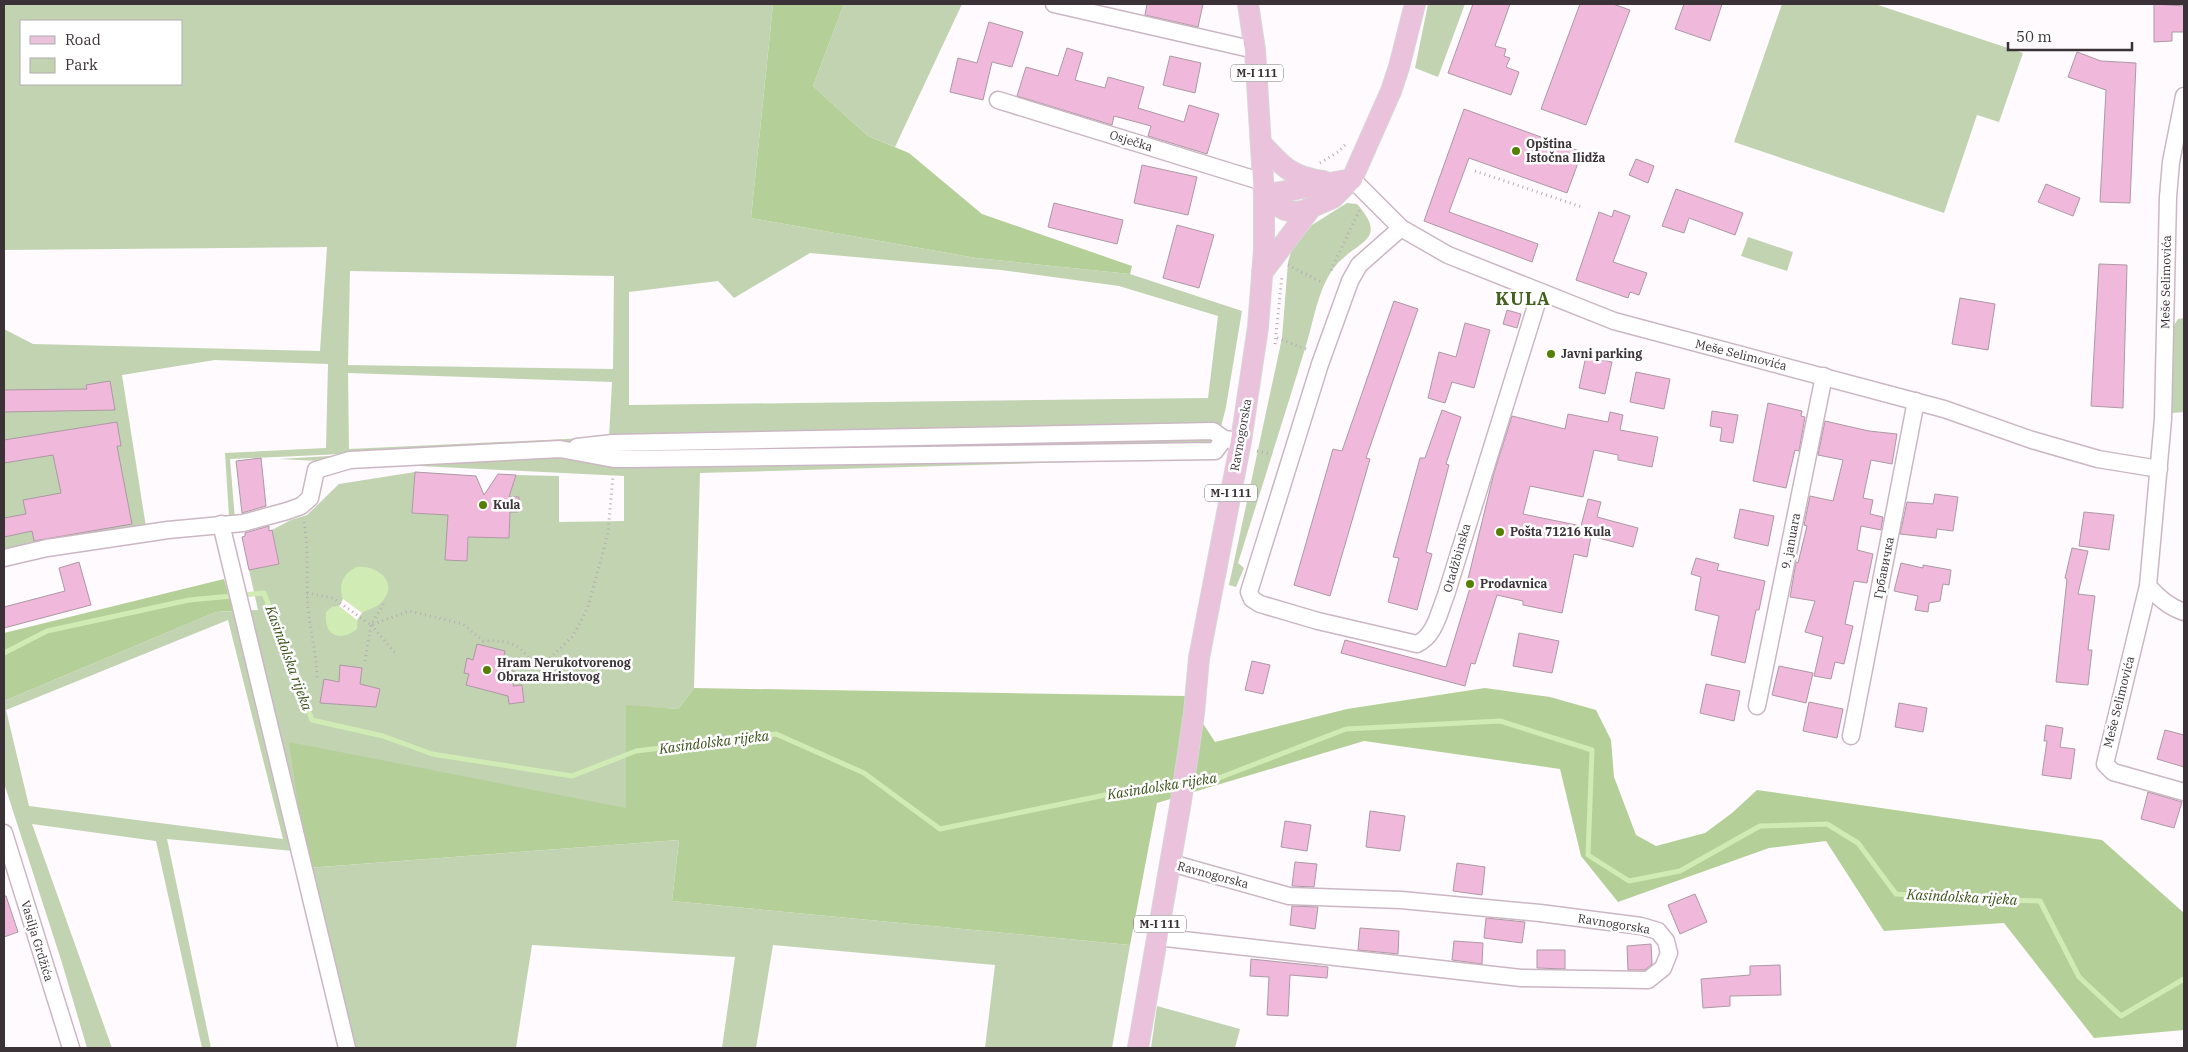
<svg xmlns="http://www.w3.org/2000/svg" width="2188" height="1052" font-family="'IBM Plex Serif',serif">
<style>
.green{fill:#c2d3b2;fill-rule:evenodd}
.forest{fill:#b5cf99}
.water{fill:#d0ebb3}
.pier{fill:#fefafd}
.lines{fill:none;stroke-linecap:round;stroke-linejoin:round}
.stream{stroke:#d0ebb3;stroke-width:5}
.building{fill:#f0b8db;stroke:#ac99a4}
.minor-casing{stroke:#cbb7c3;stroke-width:19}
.major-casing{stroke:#d8d6d7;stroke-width:22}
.path{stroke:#b4aeb2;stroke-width:3;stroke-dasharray:1 4;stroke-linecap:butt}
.minor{stroke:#fff;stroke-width:16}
.major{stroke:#eac2dc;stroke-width:20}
.poi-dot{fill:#557f02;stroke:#fff;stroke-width:2}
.labels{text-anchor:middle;stroke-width:5;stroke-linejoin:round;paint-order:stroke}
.shield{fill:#fff;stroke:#757073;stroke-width:1}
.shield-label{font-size:11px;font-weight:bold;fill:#3a3237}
.street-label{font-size:12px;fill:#3a3237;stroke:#fff}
.poi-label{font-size:12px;font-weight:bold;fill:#3a3237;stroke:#fff;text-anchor:start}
.water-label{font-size:14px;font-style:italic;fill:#374e15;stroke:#fff}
.district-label{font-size:18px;font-weight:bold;letter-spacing:1px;fill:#44601d;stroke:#fff}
</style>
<rect width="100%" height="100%" fill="#fefafd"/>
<g class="green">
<path d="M4,4H773L751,218L976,258L1130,274L1242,311L1226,407L1213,458L700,473L694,688L678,709L626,706V808L307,868L679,840L672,901L1130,945L1112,1048H985L995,965L773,945L756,1048H722L735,957L532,945L516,1048H338L293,851L167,839L211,1048H202L156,841L32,824L112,1048H87L62,963L4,783V701L216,612L258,610L249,570L279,564L272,530L291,520L307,515L339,484L415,472L412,513L448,515L446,559L467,561L469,524L486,537L509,538L510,512H518V497H509L516,475L559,476V522L624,521V476L279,459L429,450L230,459L235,520L4,556V329L33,344L320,351L327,247L4,250ZM21,21H181V84H21ZM810,253L1001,270L1119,286L1218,316L1208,398L629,405V292L718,281L734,298ZM350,271L614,276L613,369L348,365ZM215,360L328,364L326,448L225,453L229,517L146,527L122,375ZM348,373L612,382L609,437L349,449ZM228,620L283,839L29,806L6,710Z"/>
<path d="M844,4H962L895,147L868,136L813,86Z"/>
<path d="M1428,4H1465L1438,77L1415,68Z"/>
<path d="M1782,4H1875L2023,53L1999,122L1977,115L1944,213L1734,142Z"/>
<path d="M1347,203L1357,204C1389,240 1358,241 1337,264C1317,287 1314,323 1304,352C1282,423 1260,493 1238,563L1244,568L1236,587L1229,585L1282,338L1288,262L1292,249L1312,225Z"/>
<path d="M1748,237L1793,252L1787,271L1741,256Z"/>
<path d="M2184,318V412L2172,413L2174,325L2178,319Z"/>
<path d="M1157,1006L1240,1029L1235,1048H1151Z"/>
</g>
<g class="forest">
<path d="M773,4H844L813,86L868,136L909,153L982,214L1132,266L1130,274L976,258L751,218Z"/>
<path d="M224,579L233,611L216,612L4,701V633Z"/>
<path d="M694,688L1185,696L1215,742L1347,709L1485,688L1550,697L1596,710L1611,740L1614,777L1636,835L1656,846L1705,833L1732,813L1757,790L2102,840L2184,913V1030L2094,1038L2004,923L1884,931L1826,841L1769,848L1618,902L1581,856L1560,769L1364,741L1157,803L1130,945L672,901L679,840L307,868L289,742L626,808V705L678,709Z"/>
</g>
<path class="water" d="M357,567C379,565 400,584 381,603C375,609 366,609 361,614C356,619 358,623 357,629C340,643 323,635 326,612L332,607L339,606L343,599C338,585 343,573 357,567Z"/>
<path class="pier" d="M343,599L362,613L357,620L339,606Z"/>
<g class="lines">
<g class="stream">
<path d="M4,653L47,631L189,600L264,593L312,720L383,736L432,754L572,776L636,751L776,734L864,773L940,829L1144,787L1179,784"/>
<path d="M1187,783L1211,781L1346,729L1500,721L1592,750L1588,855L1629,881L1680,871L1760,826L1827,824L1858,843L1896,894L1994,900L2040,901L2079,977L2121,1016L2184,979"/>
</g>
</g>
<g class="building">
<path d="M1147,4H1203L1198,27L1145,15Z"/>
<path d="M1473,4H1510L1495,46L1506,49L1504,56L1510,58L1506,67L1519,72L1511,95L1448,73Z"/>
<path d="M1580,4H1613L1630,10L1586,125L1541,109Z"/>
<path d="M1684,4H1722L1710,41L1675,29Z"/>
<path d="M2154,4L2184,6V32H2172V41L2154,42Z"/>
<path d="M989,22L1023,32L1012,67L992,62L983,100L950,92L958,58L977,63Z"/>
<path d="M1067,48L1083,53L1075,80L1105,88L1108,77L1144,87L1138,108L1184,122L1189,105L1219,114L1207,154L1148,136L1151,126L1114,116L1112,125L1017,96L1026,67L1058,76Z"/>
<path d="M2077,52L2101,61L2136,63L2130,203L2100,202L2106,90L2068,77Z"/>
<path d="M1170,56L1201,63L1195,93L1163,85Z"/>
<path d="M1464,109L1582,152L1567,193L1469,158L1449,212L1538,244L1532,262L1424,221Z"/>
<path d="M1636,159L1654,166L1648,183L1629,175Z"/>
<path d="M1142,165L1197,177L1188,215L1134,203Z"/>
<path d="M2046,184L2080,198L2073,216L2038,202Z"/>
<path d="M1676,189L1743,213L1735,235L1689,218L1684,233L1662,226Z"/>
<path d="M1054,203L1123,220L1117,244L1048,227Z"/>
<path d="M1614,210L1630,216L1613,262L1647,273L1639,295L1630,292L1628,298L1576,280L1599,212L1612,217Z"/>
<path d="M1177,225L1214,235L1199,288L1163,278Z"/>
<path d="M2099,264L2127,265L2123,408L2091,406Z"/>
<path d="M1960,298L1995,304L1988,350L1952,344Z"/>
<path d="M1394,301L1418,309L1366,458L1370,459L1330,596L1294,585L1333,449L1342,451Z"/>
<path d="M1507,310L1521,314L1517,328L1503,324Z"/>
<path d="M1465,323L1490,330L1474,388L1452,382L1445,403L1428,398L1439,352L1456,357Z"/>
<path d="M1586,356L1612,362L1605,394L1579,388Z"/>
<path d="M1636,372L1670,379L1664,409L1630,402Z"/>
<path d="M110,381L115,410L4,412V390L87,389L86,385Z"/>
<path d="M1768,403L1802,411L1801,416L1805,417L1799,451L1795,450L1786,488L1753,481Z"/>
<path d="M1442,410L1461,417L1446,464L1449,465L1426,552L1432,554L1417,610L1388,602L1399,558L1393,557L1420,458H1425Z"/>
<path d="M1712,411L1738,415L1733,443L1720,441L1722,428L1710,426Z"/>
<path d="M1610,412L1623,415L1620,430L1658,437L1652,467L1618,460V455L1594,450L1583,497L1530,486L1523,514L1581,526L1588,499L1601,502L1597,517L1638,528L1633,547L1591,536L1587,557L1574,554L1562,613L1523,605V601L1497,595L1475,664L1471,663L1465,686L1341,653L1345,640L1446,667L1470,588L1466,587L1494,473L1512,416L1565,429L1568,414L1608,422Z"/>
<path d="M1825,421L1869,431L1897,434L1892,464L1871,460L1863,498L1873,500L1870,514L1883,517L1881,530L1861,526L1857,550L1873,554L1867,583L1854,581L1845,624L1853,626L1844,664L1835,662L1831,679L1814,676L1823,637L1805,632L1815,601L1790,597L1796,562L1798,563L1807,526L1804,525L1810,496L1833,501L1843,460L1818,455Z"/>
<path d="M117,422L121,446H117L132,524L34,541L32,531L4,537V518L26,514L23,500L61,493L53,455L4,463V440Z"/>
<path d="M261,458L266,506L242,513L236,461Z"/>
<path d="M415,472L476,476L484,495L498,474L516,475L509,497H519L518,512H510L509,538L468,537L467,561L445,560L448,515L412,513Z"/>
<path d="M1935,494L1958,497L1953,531L1937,529L1936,538L1900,534L1907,502L1933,504Z"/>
<path d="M1740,509L1774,516L1768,546L1734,538Z"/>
<path d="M2084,512L2114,515L2109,550L2079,546Z"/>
<path d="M269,526V531L272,530L279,564L249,570L242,537L245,536V533Z"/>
<path d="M2072,548L2088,551L2078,594L2095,596L2088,650H2092L2088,685L2056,682L2067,579L2065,578Z"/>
<path d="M1696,558L1719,564L1717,570L1765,581L1759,610H1756L1745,663L1711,655L1719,616L1695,610L1701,577L1691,574Z"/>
<path d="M79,562L91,605L4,628V607L65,591L59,568Z"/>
<path d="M1901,563L1923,568V565L1951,570L1949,585L1943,584L1940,601L1929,603L1928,612L1915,610L1918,596L1894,591Z"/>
<path d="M1519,633L1559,641L1552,673L1513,666Z"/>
<path d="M477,644L505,651L501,668L516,672L513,686L522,685L524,702L509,704L508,696L466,685L469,674L464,673L467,658L473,660Z"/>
<path d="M1252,661L1270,665L1263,694L1245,690Z"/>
<path d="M340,665L362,668L360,684L380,689L376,707L320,703L324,679L339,682Z"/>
<path d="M1779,666L1813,673L1806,703L1772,695Z"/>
<path d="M1706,684L1740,691L1734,721L1700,713Z"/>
<path d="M1809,702L1843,709L1837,738L1803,731Z"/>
<path d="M1899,703L1927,708L1923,732L1895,727Z"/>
<path d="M2046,725L2063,728L2060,747L2075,749L2071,779L2042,775L2047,741H2044Z"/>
<path d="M2165,730L2184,735V767L2157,759Z"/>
<path d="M2148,792L2182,802L2174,828L2141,819Z"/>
<path d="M1370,811L1405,816L1400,851L1366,847Z"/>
<path d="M1285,821L1311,825L1307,851L1281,847Z"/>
<path d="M1295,862L1317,864L1314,887L1292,886Z"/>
<path d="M1457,863L1485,867L1482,895L1453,891Z"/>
<path d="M1695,894L1707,922L1680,934L1668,905Z"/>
<path d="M4,896H6L18,932L4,937Z"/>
<path d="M1292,906L1318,907L1315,929L1290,925Z"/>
<path d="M1486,918L1525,922L1522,943L1484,938Z"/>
<path d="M1360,928L1399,931L1398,954L1358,950Z"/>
<path d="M1454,941L1483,943L1482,964L1452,960Z"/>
<path d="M1651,944L1652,964L1645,970H1628L1627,946Z"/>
<path d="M1537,950H1565V969L1537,968Z"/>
<path d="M1251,959L1328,967L1327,978L1290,975L1288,1016L1267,1015L1269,977L1250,976Z"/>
<path d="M1780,965L1781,995L1730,996V1006L1703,1008L1701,979L1750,975V966Z"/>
</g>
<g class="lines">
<defs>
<g id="minor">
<path d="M1054,4L1255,50"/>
<path d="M2184,96L2171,162L2168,197L2163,419L2148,586C2159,598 2169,607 2184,612"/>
<path d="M998,100L1263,182"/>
<path d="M1352,179L1401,228L1448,255L1614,321L1944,409L2032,440L2098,459L2159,469"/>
<path d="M1401,228L1359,265L1350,281L1320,364L1249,592L1252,599L1260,604L1318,621L1417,644C1435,636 1439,612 1446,595L1540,293"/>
<path d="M577,447L613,443L1213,431L1224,439"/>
<path d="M221,524L347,1048"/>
<path d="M4,558L47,548L168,530L243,523L287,511L301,506L310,498L316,470L350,460L560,449L614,459H629L1215,451L1224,439L1241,441"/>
<path d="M2148,586L2105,764L2113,772L2184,792"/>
<path d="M1757,706L1824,376"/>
<path d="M1851,736L1916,401"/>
<path d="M4,833L71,1048"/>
<path d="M1157,937L1521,978L1648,980L1663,968L1669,953L1666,941L1658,931L1641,926L1540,913L1401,900L1289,896L1171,863"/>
</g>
<g id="major">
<path d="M1261,143C1282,166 1291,177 1323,181"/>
<path d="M1264,195L1276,205L1285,210L1294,212L1303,211L1333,198L1352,179L1391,91L1399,67L1415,4"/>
<path d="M1264,195L1352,179"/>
<path d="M1262,273L1311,208"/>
<path d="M1138,1048L1181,801L1194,713L1199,658L1241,441L1258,327L1264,250V195L1255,50L1248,4"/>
</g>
</defs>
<use href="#minor" class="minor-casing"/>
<use href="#major" class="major-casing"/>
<g class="path">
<path d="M1320,163L1338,152L1347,143"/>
<path d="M1475,171L1582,207"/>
<path d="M1288,265L1323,283"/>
<path d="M1331,270L1360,209"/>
<path d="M1277,338L1306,349"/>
<path d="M1275,344L1282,276"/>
<path d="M1257,451L1272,454"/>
<path d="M304,522C309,550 306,579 308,607C310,632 317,655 317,680"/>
<path d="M307,593L333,598L371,625L409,611L463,624L483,641C496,641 508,640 519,648C527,654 527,659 538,663L550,658L573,636L588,607L608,533L613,476"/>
<path d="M371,625L396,654"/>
<path d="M365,661L371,625L384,603"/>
</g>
<use href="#minor" class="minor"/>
<use href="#major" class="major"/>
</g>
<g class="poi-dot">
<circle cx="1516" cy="151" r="5"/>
<circle cx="1551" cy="354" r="5"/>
<circle cx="483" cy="505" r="5"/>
<circle cx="1500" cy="532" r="5"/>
<circle cx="1470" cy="584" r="5"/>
<circle cx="487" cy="670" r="5"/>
</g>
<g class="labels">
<g class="shield">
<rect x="1231" y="64.5" width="52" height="17" rx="4"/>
<rect x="1205" y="484.5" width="52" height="17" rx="4"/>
<rect x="1134" y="915.5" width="52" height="17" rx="4"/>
</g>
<g class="shield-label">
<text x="1257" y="77">M-I 111</text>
<text x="1231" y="497">M-I 111</text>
<text x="1160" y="928">M-I 111</text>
</g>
<g class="street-label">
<text transform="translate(1131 141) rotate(17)" y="4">Osječka</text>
<text transform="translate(2166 282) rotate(-89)" y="4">Meše Selimovića</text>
<text transform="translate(1741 355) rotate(14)" y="4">Meše Selimovića</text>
<text transform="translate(1241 435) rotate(-80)" y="4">Ravnogorska</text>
<text transform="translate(1791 541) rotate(-79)" y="4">9. januara</text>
<text transform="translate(1457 558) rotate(-74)" y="4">Otadžbinska</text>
<text transform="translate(1884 568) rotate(-79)" y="4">Грбавичка</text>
<text transform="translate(2119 702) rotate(-76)" y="4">Meše Selimovića</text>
<text transform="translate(1213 875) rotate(15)" y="4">Ravnogorska</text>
<text transform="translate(1614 924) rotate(9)" y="4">Ravnogorska</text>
<text transform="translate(37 941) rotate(73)" y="4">Vasilja Grdžića</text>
</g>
<g class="poi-label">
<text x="1526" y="148">Opština<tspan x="1526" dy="14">Istočna Ilidža</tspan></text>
<text x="1561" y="358">Javni parking</text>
<text x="493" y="509">Kula</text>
<text x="1510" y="536">Pošta 71216 Kula</text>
<text x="1480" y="588">Prodavnica</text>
<text x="497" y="667">Hram Nerukotvorenog<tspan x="497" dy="14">Obraza Hristovog</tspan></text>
</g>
<g class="water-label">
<text transform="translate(289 658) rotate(70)" y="5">Kasindolska rijeka</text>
<text transform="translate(714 742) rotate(-7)" y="5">Kasindolska rijeka</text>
<text transform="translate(1162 786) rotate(-9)" y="5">Kasindolska rijeka</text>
<text transform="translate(1962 897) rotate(3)" y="5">Kasindolska rijeka</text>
</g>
<g class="district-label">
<text x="1523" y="305">KULA</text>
</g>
</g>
<rect width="2188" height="1052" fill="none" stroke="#3a3237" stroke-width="10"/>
<rect x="20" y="20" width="162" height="65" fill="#ffffff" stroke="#b0adaf"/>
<rect x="30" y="36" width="25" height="8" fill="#eac2dc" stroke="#b0adaf"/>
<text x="65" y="45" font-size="15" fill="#3a3237">Road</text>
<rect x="30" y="58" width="25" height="15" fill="#c2d3b2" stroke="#b0adaf"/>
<text x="65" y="70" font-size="15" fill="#3a3237">Park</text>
<path d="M2008 42v8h124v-8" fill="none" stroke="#3a3237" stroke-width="2.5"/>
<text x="2016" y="42" font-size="15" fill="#3a3237" stroke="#ffffff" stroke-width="4" paint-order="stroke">50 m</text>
</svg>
